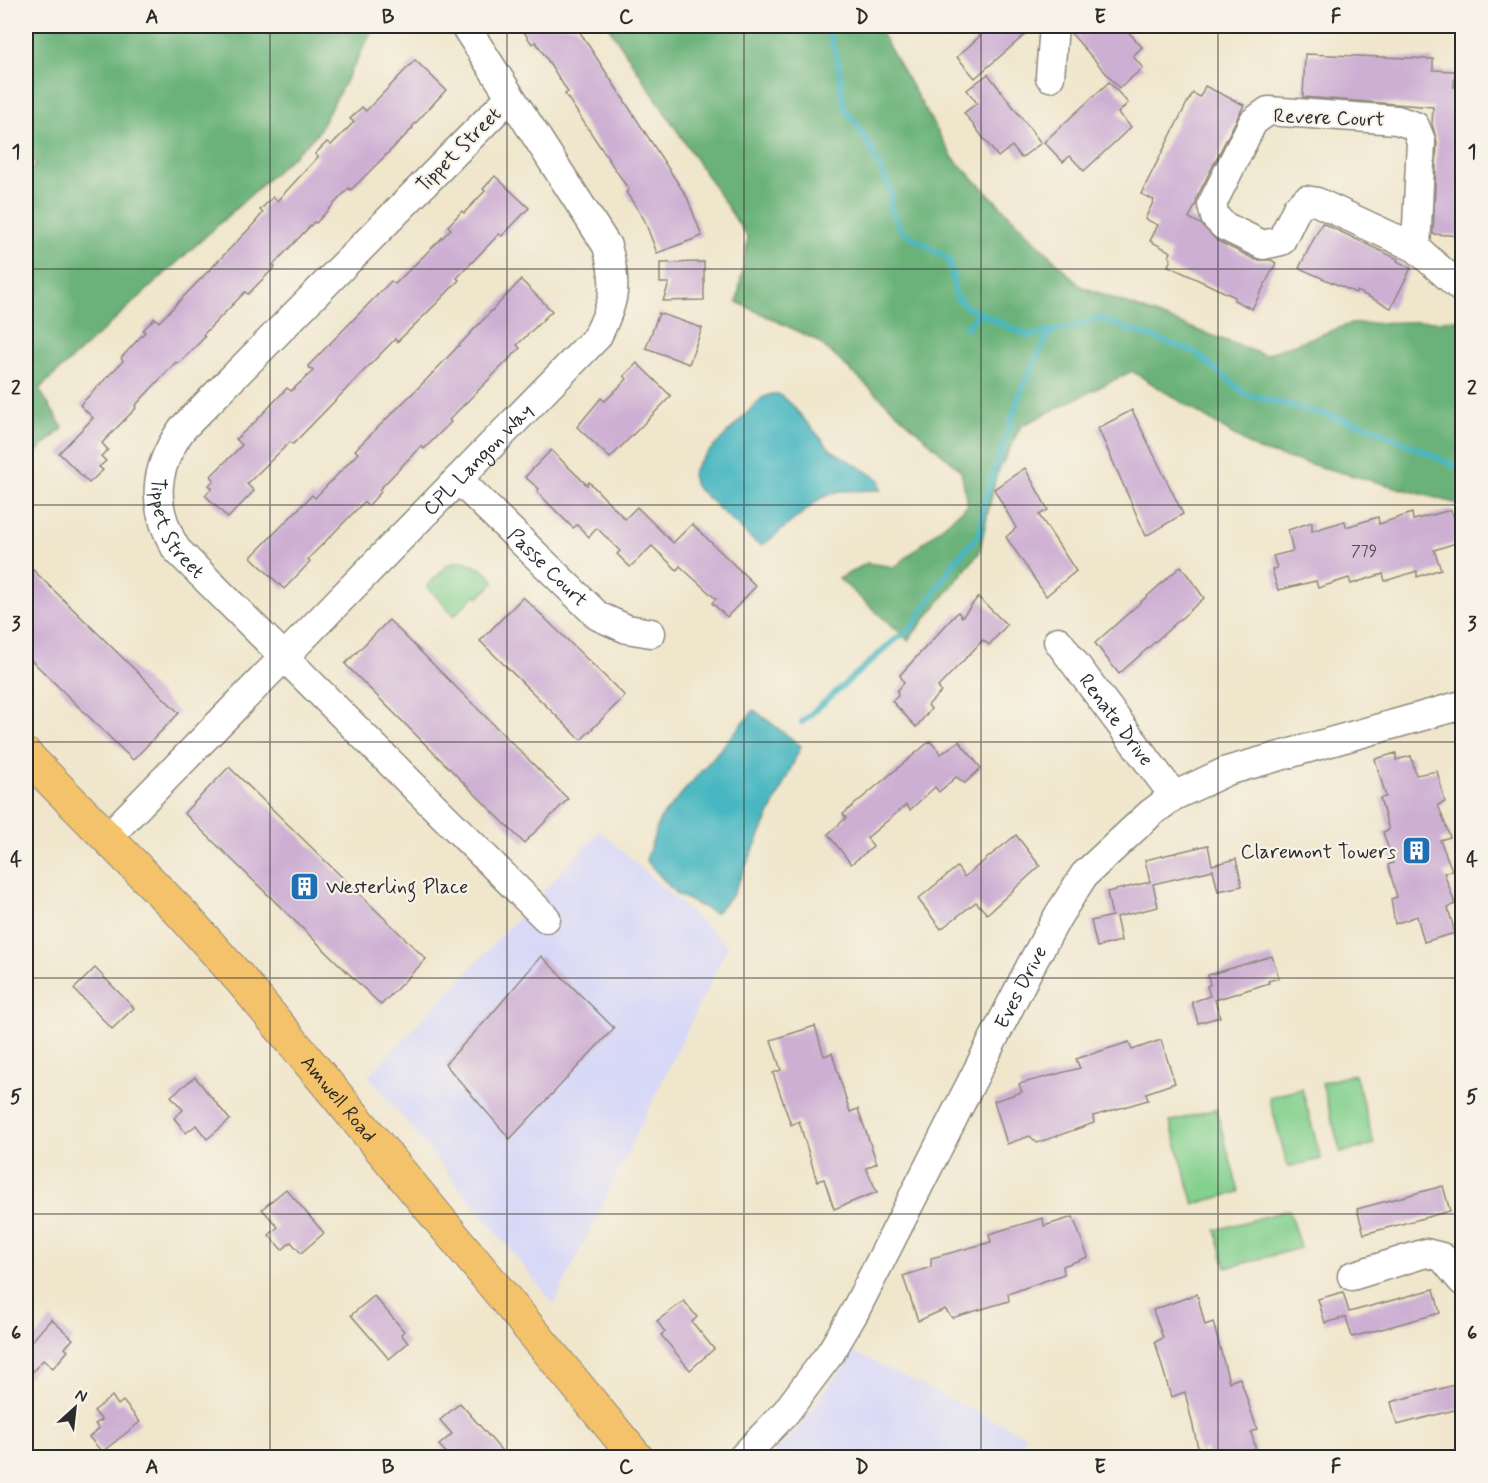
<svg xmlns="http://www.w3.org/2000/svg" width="1488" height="1483" font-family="Mynerve,sans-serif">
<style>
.built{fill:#d7d7f8}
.green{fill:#84d08e;stroke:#587e5c;stroke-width:1.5}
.forest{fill:#6bb279;stroke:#4b6e52;stroke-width:1.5}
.water{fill:#48b7c1;stroke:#3a7176;stroke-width:1.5}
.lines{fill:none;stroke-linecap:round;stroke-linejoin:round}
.stream{stroke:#48b7c1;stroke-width:6}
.building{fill:#cdafd3}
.minor-casing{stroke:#8e887c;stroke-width:31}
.major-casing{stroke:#8e887c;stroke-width:35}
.minor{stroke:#fff;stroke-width:28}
.major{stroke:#f3c26a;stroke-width:33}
.grid{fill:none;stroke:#2b2b2b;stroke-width:1.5;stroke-opacity:0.55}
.labels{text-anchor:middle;stroke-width:4.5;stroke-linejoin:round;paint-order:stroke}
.number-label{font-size:16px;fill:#544c55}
.street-label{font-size:20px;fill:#2b2b2b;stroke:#f7f3e8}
.poi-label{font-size:20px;fill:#2b2b2b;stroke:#f7f3e8;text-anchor:end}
.neatline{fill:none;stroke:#2b2b2b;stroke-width:2}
.grid-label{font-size:20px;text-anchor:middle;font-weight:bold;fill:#2b2b2b}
</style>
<rect width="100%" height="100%" fill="#f7f3e8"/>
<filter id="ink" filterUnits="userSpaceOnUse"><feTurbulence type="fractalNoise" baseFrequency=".0167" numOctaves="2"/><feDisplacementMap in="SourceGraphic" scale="12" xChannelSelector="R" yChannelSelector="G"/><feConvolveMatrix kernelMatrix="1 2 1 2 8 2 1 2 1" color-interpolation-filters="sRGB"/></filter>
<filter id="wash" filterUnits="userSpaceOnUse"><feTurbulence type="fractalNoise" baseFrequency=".008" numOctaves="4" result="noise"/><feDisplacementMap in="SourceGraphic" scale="24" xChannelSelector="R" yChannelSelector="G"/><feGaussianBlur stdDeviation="1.35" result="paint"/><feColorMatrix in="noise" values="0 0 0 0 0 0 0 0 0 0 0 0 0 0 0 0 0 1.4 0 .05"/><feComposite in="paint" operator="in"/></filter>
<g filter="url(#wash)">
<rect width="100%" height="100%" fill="#f0e6cc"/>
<g class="built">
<path d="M600,831L728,946L554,1304L369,1076Z"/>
<path d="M853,1352L1026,1436L1014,1457H770L801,1425Z"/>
</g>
<g class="green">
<path d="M460,561C470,561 475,569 483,569L495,582L479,597L476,594L454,616L427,586L448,565Z"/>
<path d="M1355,1074L1374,1144L1341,1153L1322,1083Z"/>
<path d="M1302,1089L1321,1159L1288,1167L1269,1097Z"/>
<path d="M1216,1109L1239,1192L1194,1204L1170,1122Z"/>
<path d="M1289,1210L1300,1248L1226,1268L1216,1230Z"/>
</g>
<g class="forest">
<path d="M26,26H375L317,134L39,389L63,428L26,461V174L36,165L26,150Z"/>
<path d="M608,26H877L953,158L1080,286L1264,355L1350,324L1457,320L1462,325V505L1258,450L1132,371L1021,426L996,476L979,553L908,640L839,579L867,563L895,567L968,505L961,471L818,341L737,302L748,238Z"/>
</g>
<g class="water">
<path d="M772,394H778L789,402L831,450L879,479L881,490L839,491L821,498L763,545L755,542L695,486L692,474L698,463L762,398Z"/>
<path d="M754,710L801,746L733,894L715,913L676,894L646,860L660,819Z"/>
</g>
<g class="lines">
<g class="stream">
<path d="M827,26L838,62L844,107L865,137L890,188L891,211L902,231L949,259L956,297L967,307L1028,336L1069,328L1097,318L1195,352L1245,394L1366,425L1462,469"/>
<path d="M966,328L980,313"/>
<path d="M802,722L897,638L910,630L955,561L980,534L984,503L1021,391L1050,331"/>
</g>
</g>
<g id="blocks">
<g class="building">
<path d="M520,26H576L687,197L702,236L657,253L644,219L626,192L629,190L565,94L568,92L536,42L532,44Z"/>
<path d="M970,26H1035L975,78L957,57L980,36Z"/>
<path d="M1070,26H1123L1142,47L1133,56L1143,68L1119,88L1070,32Z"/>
<path d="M1305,54L1433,59V70L1455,71L1454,87H1462V236L1433,234L1437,142L1432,124L1433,107L1303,97Z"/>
<path d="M415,60L446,90L412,127L413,128L351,190L349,188L316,223L314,222L273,265L275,267L248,294L245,292L203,335L205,337L178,364L176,362L135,406L136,408L102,443L108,450L101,456L106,461L99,467L103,470L89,483L59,453L93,418L80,405L123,361L121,358L145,332L143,330L155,318L159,322L250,228L263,213L260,210L273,197L277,201L318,157L315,154L327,142L331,145L354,122L350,119L362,107L366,111Z"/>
<path d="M988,74L1041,143L1021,158L1012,146L998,157L964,113L977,103L967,90Z"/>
<path d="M1109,82L1128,103L1118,113L1131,127L1084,171L1070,156L1063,162L1044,142Z"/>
<path d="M1205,86L1244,105L1197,197L1196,204L1189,218L1201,224L1217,241L1256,260H1271L1276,263L1252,309L1234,300L1235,297L1168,266L1171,259L1169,257L1171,252L1150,241L1158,225L1145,219L1154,200L1141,194L1187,103L1193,93L1200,97Z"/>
<path d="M495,176L529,208L502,236L499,234L457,278L459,280L436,304L397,342L395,339L293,444L290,442L247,484L254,491L228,518L205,495L212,488L209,485L214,480L211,476L242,445L236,439L255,422L287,388L291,391L313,371L308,366L391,281L395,284L451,229L448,226L462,211L464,213L485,191L483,189Z"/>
<path d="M1322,223L1398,259L1397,261L1411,268L1391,308L1357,291L1356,293L1299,268Z"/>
<path d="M704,262V300L663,301L669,283H660V263Z"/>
<path d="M521,280L552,311L517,345L520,348L449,420L451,422L424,449L421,446L379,490L381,492L368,506L364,502L308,559L310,562L284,589L251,557L312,495L315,498L358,453L355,450L427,379Z"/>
<path d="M659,313L702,328L689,364L646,348Z"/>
<path d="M637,363L671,396L610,458L577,427L601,398L605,401L627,379L624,376Z"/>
<path d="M1132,410L1183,514L1146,536L1098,428Z"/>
<path d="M551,450L587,485L589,482L625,519L637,507L673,543L692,524L756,586L727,617L712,603L716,599L693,578L680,566L677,570L652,546L630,567L617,554L620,551L597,528L589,537L577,525L573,528L537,492L539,489L525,477Z"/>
<path d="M1025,468L1048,510L1039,515L1076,571L1046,596L1006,537L1016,528L994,489Z"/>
<path d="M1451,510L1462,541L1434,550L1441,569L1417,577V571L1385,581L1383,574L1351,584L1349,578L1318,588L1316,581L1278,590L1272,569L1277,568L1273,556L1293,551L1288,530L1312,522V531L1345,521L1346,527L1378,517L1379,524L1412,513L1413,520Z"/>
<path d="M26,563L179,713L133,760L26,655Z"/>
<path d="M1181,566L1204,598L1119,674L1095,643Z"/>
<path d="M523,597L625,696L581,740L480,641Z"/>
<path d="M978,597L1007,625L989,645L983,640L938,687L941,692L928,705L931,709L916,727L892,701L898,696L897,691L904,683L900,675L958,612L962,617Z"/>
<path d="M389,620L568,799L524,843L345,664Z"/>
<path d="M930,741L941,754L959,741L981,768L965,783L956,777L939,792L935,787L910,810L906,805L867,838L873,847L851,864L828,834L846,818L843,814Z"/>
<path d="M1396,753V760L1411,756L1416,775L1437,771L1445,802L1438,805L1450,837L1440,840L1452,870L1444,873L1455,904L1448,908L1455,933L1424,942L1417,916L1395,924L1391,899L1397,897L1388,865L1393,863L1383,832L1389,830L1380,798L1386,797L1375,759Z"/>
<path d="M229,767L426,959L381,1005L184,813Z"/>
<path d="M1016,835L1040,866L987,914L976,902L941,929L918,899L957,867L964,877Z"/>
<path d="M1208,845L1212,865L1236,859L1242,886L1218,891L1213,870L1153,884L1158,907L1116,917L1121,941L1097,947L1091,921L1112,916L1107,892L1150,882L1145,860Z"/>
<path d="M541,956L614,1028L510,1139L445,1064L490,1016Z"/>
<path d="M1272,956L1279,978L1268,981L1269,983L1215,1000L1220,1017L1198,1023L1192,1002L1210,996L1207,986L1210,985L1208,975Z"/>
<path d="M95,968L134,1008L112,1029L74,989Z"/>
<path d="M815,1026L824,1056L832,1053L850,1112L858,1109L877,1163L866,1168L877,1192L834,1209L824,1179L817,1181L799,1121L791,1125L773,1073L781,1070L771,1040Z"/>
<path d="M1161,1040L1175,1083L1146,1093L1148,1100L1093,1116L1094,1123L1037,1143L1030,1136L1007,1144L994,1101L1022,1092L1019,1084L1080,1068L1076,1059L1129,1042L1132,1050Z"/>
<path d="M195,1077L230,1120L207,1139L196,1125L186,1133L174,1118L183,1110L171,1096Z"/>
<path d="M1443,1186L1450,1211L1364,1234L1357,1209Z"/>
<path d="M286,1189L324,1233L301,1253L291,1242L282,1250L269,1235L278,1227L262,1209Z"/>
<path d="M1073,1217L1088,1257L1063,1266L1064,1274L1008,1294L1009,1301L952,1318L945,1309L918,1321L903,1276L931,1267V1258L991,1242L989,1234L1043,1218L1044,1226Z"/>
<path d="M1434,1289L1440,1313L1352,1337L1346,1317L1325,1323L1318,1299L1343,1292L1349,1312Z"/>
<path d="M1197,1294L1205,1325L1213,1322L1229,1382L1240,1378L1257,1429L1251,1432L1258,1458H1209L1206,1448L1199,1452L1185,1392L1171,1397L1155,1342L1163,1338L1153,1310Z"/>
<path d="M374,1296L404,1331L401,1334L408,1343L389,1359L351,1315Z"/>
<path d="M684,1301L697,1317L692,1322L714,1349L690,1370L661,1335L665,1332L657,1321Z"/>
<path d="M51,1319L73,1339L65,1348L68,1351L53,1368L43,1360L26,1379V1348Z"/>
<path d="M1462,1383V1408L1397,1425L1391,1402Z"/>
<path d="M112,1396L118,1405L123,1401L140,1422L102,1452L89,1437L99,1429L95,1424L102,1420L94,1411Z"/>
<path d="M460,1403L508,1458H451L439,1445L452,1434L440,1420Z"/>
</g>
</g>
</g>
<g filter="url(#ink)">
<use href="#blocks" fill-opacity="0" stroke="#8e887c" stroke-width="1.5"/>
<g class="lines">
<defs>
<g id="minor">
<path d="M1050,77L1054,26"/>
<path id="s1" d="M510,97L182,429C153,470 151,505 176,549L546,918"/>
<path d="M1416,248L1421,141L1415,126L1397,120L1268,111L1253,122L1212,204L1215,217L1224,226L1263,245L1281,241L1297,208L1306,200L1317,202L1416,248L1462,289"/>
<path id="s2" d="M458,479L598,616L627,629L651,633"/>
<path id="s3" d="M1058,641L1174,796"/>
<path id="s4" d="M107,838L597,337C615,301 618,286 607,246L465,26"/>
<path d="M1352,1276L1426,1253L1442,1257L1462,1281"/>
<path id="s5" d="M742,1458L786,1412L831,1352L854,1313L1030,967L1058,916L1084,875L1151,813L1174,796L1227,771L1462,705"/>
</g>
<g id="major">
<path id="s6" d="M26,755L183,915L241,980L637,1458"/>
</g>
</defs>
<use href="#minor" class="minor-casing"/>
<use href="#major" class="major-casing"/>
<use href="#minor" class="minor"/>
<use href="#major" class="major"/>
</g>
</g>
<path class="grid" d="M270,26V1458M507,26V1458M744,26V1458M981,26V1458M1218,26V1458M26,269H1462M26,505H1462M26,742H1462M26,978H1462M26,1214H1462"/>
<defs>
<symbol id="building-square" viewBox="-11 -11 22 22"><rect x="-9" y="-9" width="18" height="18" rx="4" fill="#1f6fb2" stroke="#f7f3e8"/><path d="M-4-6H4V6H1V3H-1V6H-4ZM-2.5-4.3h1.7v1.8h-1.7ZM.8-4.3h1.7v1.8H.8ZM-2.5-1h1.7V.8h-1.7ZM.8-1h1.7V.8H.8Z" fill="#fff"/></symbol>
</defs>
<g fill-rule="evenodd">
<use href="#building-square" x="1400" y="834" width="33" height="33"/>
<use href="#building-square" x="288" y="870" width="33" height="33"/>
</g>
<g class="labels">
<g class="number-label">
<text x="1364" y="556">779</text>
</g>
<g class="street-label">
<text transform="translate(1329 117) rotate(2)" y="7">Revere Court</text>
<text transform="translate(458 149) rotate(-45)" y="7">Tippet Street</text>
<text dy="7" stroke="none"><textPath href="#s4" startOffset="530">CPL Langon Way</textPath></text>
<text dy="7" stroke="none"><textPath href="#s1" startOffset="576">Tippet Street</textPath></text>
<text dy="7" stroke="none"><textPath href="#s2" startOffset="126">Passe Court</textPath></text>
<text dy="7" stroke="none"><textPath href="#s3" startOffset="98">Renate Drive</textPath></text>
<text dy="7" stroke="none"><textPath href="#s5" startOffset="550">Eves Drive</textPath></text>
<text dy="7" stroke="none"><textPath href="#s6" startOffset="465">Amwell Road</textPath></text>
</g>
<g class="poi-label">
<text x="1396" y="858">Claremont Towers</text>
<text x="326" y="893" text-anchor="start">Westerling Place</text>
</g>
</g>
<rect width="1488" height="1483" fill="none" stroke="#f7f3e8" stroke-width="66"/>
<g transform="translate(75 1408) rotate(27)" stroke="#f7f3e8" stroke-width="4.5" paint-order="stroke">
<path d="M0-4.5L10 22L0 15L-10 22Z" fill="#2b2b2b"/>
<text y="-9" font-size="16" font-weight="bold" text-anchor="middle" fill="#2b2b2b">N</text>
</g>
<rect x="33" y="33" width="1422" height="1417" class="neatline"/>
<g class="grid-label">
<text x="152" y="23">A</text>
<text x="388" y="23">B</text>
<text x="626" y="23">C</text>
<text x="862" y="23">D</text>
<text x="1100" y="23">E</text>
<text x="1336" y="23">F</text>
<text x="16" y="158">1</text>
<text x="1472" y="158">1</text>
<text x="16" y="394">2</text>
<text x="1472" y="394">2</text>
<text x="16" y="630">3</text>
<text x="1472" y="630">3</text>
<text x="16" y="866">4</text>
<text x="1472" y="866">4</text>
<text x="16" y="1103">5</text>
<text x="1472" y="1103">5</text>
<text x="16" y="1339">6</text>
<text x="1472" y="1339">6</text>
<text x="152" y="1473">A</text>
<text x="388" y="1473">B</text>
<text x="626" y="1473">C</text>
<text x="862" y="1473">D</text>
<text x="1100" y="1473">E</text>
<text x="1336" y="1473">F</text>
</g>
</svg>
